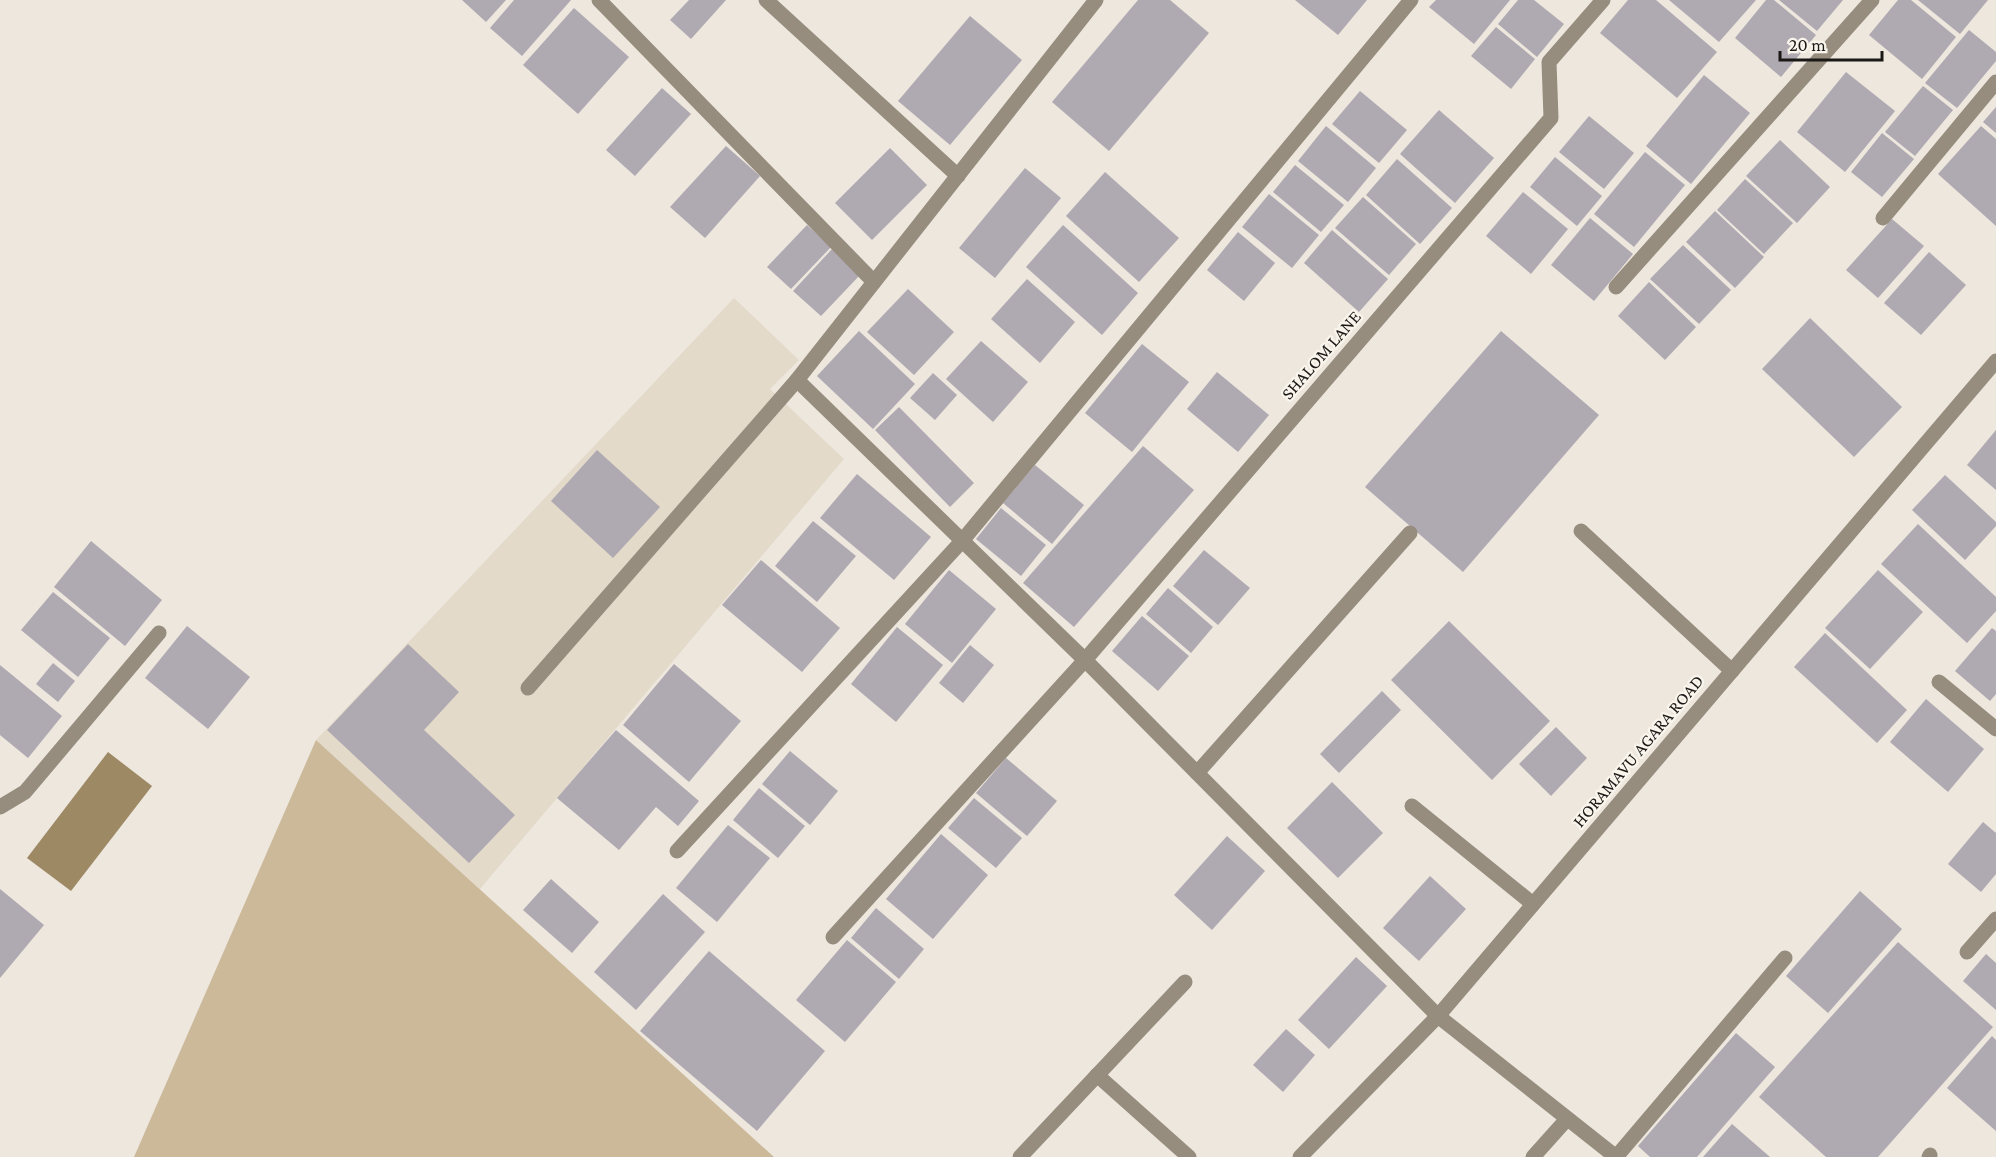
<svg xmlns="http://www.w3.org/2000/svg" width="1996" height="1157" font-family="'Crimson Pro',serif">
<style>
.built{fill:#e3daca}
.green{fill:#ccb99a}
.water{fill:#9e8965}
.building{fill:#afa9b2}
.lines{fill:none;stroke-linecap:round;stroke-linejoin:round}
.service{stroke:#968d7e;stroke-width:15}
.minor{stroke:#968d7e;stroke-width:15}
.tertiary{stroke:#968d7e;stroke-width:15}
.labels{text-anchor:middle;stroke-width:4.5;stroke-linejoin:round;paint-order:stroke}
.street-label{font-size:18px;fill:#1b1916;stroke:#faf5ec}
</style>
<rect width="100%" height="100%" fill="#ede7de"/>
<path class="built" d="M734,298L799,360L770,389L844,459L480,889L316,740Z"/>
<path class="green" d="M316,740L774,1157H134Z"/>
<path class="water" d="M108,752L152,786L71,891L27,858Z"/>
<g class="building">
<path d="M462,0H506L486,22Z"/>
<path d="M514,0H571L522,56L490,28Z"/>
<path d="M689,0H726L691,39L670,20Z"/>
<path d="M1138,0H1170L1209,33L1109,151L1052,102Z"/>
<path d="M1295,0H1367L1338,35Z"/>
<path d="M1436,0H1510L1474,44L1429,7Z"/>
<path d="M1518,0H1534L1564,24L1537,57L1498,24Z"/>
<path d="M1628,0H1656L1717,52L1677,98L1600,33Z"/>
<path d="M1669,0H1756L1719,42Z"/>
<path d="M1766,0H1774L1816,35L1781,77L1735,38Z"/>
<path d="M1779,0H1843L1817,31Z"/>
<path d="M1898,0H1911L1956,37L1922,79L1869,35Z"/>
<path d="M1918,0H1988L1960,34Z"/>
<path d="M574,8L629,57L578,114L523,65Z"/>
<path d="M970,16L1022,60L950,145L898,101Z"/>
<path d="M1496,27L1535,59L1511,89L1471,56Z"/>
<path d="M1969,30L1996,52V61L1957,108L1925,83Z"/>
<path d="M1846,72L1895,111L1845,172L1797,132Z"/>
<path d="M1704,75L1750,113L1691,184L1646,146Z"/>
<path d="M1923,86L1953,110L1915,156L1885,132Z"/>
<path d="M662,88L691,114L635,176L606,150Z"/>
<path d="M1360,91L1407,130L1379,163L1332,124Z"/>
<path d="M1996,107V133L1983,122Z"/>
<path d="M1439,110L1494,158L1455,203L1400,154Z"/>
<path d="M1589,116L1634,153L1604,189L1559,152Z"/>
<path d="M1326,126L1376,168L1348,202L1298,161Z"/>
<path d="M1981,126L1996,139V226L1938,174Z"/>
<path d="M1882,133L1914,159L1882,197L1851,172Z"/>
<path d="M1780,140L1830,187L1797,223L1746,176Z"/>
<path d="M726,146L760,176L705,238L670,207Z"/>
<path d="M890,148L927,185L872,240L835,203Z"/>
<path d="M1645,152L1685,185L1634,247L1594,214Z"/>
<path d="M1555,157L1602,196L1577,226L1530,187Z"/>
<path d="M1397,159L1452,208L1420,244L1366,195Z"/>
<path d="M1295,165L1344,205L1321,232L1273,192Z"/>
<path d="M1025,168L1061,198L995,278L959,248Z"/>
<path d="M1105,172L1179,238L1139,282L1066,216Z"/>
<path d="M1745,179L1793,223L1764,254L1717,210Z"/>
<path d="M1523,192L1568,229L1531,274L1486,236Z"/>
<path d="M1269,194L1319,235L1292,268L1242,227Z"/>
<path d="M1363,197L1416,244L1389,275L1335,228Z"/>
<path d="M1715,211L1764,257L1735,288L1686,242Z"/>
<path d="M1590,218L1633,254L1594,301L1551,265Z"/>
<path d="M1892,219L1924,246L1878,298L1846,270Z"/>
<path d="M807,225L831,247L791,289L767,267Z"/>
<path d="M1063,225L1138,293L1102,335L1026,267Z"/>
<path d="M1332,230L1388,279L1359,312L1304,263Z"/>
<path d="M1238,232L1275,263L1244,301L1207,270Z"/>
<path d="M1683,245L1731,290L1699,324L1650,279Z"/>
<path d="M832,249L860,275L821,316L793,291Z"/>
<path d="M1929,252L1966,285L1921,335L1884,303Z"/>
<path d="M1027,279L1075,322L1040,363L991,319Z"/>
<path d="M1649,282L1696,327L1665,360L1618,316Z"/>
<path d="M908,289L954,332L914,375L867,332Z"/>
<path d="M1810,318L1902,407L1854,457L1762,369Z"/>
<path d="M859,331L915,384L873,429L817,376Z"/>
<path d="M1501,331L1599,415L1463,572L1365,487Z"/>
<path d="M981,341L1028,382L993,422L946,379Z"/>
<path d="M1142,344L1189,382L1132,452L1085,413Z"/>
<path d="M1217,372L1269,415L1238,452L1187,409Z"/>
<path d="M933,373L957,395L935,420L910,398Z"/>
<path d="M899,407L974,483L950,507L875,430Z"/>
<path d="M1996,430V490L1967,465Z"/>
<path d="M1143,446L1194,490L1074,627L1023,583Z"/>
<path d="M597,450L660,507L613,558L551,501Z"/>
<path d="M1035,465L1084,505L1052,544L1003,503Z"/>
<path d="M857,474L931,537L894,580L820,518Z"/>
<path d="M1945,475L1996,522V526L1965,560L1912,510Z"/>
<path d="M1001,508L1046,545L1021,576L976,539Z"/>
<path d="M813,521L856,556L817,602L775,566Z"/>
<path d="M1918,524L1996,597V611L1967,643L1881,564Z"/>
<path d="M91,541L162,600L125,646L54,587Z"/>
<path d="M1204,550L1250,588L1218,625L1173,586Z"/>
<path d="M761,560L840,628L802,672L722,605Z"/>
<path d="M949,570L996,609L952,663L905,624Z"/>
<path d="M1878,570L1923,612L1870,669L1825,628Z"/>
<path d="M1168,588L1213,627L1191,653L1146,614Z"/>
<path d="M53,592L110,638L78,677L21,630Z"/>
<path d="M1142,616L1189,656L1158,691L1112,651Z"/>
<path d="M1449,621L1550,721L1492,780L1391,680Z"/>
<path d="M187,626L250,677L208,729L145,678Z"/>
<path d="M897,627L943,665L896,722L851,684Z"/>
<path d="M1992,628L1996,631V694L1990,701L1955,671Z"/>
<path d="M1825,633L1907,710L1877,743L1794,667Z"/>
<path d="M408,644L459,692L424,730L515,815L469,863L327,730Z"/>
<path d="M970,645L994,665L963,703L939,683Z"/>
<path d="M53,663L75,681L58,702L36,684Z"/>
<path d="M674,664L741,721L689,782L623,725Z"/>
<path d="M0,665L62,716L28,758L0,735Z"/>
<path d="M1382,691L1401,710L1339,773L1320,754Z"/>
<path d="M1926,699L1984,749L1948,792L1890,742Z"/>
<path d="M1556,727L1587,758L1551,796L1519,764Z"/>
<path d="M616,730L699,801L678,826L656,807L619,850L557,798Z"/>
<path d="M790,751L838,791L810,825L762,784Z"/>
<path d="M1006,758L1057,801L1027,836L976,793Z"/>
<path d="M1332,782L1383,833L1338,878L1287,828Z"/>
<path d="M759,788L805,826L778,858L733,820Z"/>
<path d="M974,798L1022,838L996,868L948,828Z"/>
<path d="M1983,822L1996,833V874L1981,892L1948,864Z"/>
<path d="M728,825L770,858L717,922L676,888Z"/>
<path d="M941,834L988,875L933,939L886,899Z"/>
<path d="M1227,836L1265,871L1212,930L1174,895Z"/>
<path d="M1430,876L1466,909L1419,961L1383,928Z"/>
<path d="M551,879L599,922L572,953L523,910Z"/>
<path d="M0,889L44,925L0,978Z"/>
<path d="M1860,891L1902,929L1828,1013L1786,976Z"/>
<path d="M663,894L705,932L636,1010L594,972Z"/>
<path d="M876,908L924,949L899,979L851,938Z"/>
<path d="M847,940L896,982L845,1042L796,1000Z"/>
<path d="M1898,942L1993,1027L1878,1157H1826L1759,1097Z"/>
<path d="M709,951L825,1051L757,1131L640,1031Z"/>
<path d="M1986,954L1996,963V1010L1963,981Z"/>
<path d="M1356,957L1387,986L1329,1049L1298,1020Z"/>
<path d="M1286,1029L1315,1055L1283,1092L1253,1065Z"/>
<path d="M1736,1033L1775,1067L1697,1157H1650L1638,1146Z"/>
<path d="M1992,1036L1996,1040V1131L1947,1088Z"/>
<path d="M1732,1124L1770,1157H1703Z"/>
</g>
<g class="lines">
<g class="service">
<path d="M1581,531L1732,671"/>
<path d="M528,688L797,380"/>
<path d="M1197,773L1410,533"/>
<path d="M1533,1157L1567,1119"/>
<path d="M1616,1157L1785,958"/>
</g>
<g class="minor">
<path d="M599,0L874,282"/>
<path d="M766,0L958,176"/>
<path d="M1096,0L797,380L1085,660L1438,1016L1616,1157"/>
<path d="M1883,218L1996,82"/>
<path d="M1616,287L1872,0"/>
<path d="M1939,682L1996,729"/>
<path d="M1412,806L1533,904"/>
<path d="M0,807L25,792L159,633"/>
<path d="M677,851L962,541L1411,0"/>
<path d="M833,937L1085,660L1551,118L1549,62L1603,0"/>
<path d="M1967,952L1996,919"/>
<path d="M1097,1075L1189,1157"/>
<path d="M1020,1157L1185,982"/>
<path d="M1929,1157L1930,1155"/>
</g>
<path class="tertiary" d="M1300,1157L1438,1016L1996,361"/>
</g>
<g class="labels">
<g class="street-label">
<text transform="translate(1321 355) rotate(-49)" y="6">SHALOM LANE</text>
<text transform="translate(1638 751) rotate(-50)" y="6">HORAMAVU AGARA ROAD</text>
</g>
</g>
<path d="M1780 51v9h102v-9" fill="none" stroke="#1b1916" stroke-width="3"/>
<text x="1789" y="51" font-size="18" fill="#1b1916" stroke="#faf5ec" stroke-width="4.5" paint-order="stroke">20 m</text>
</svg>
